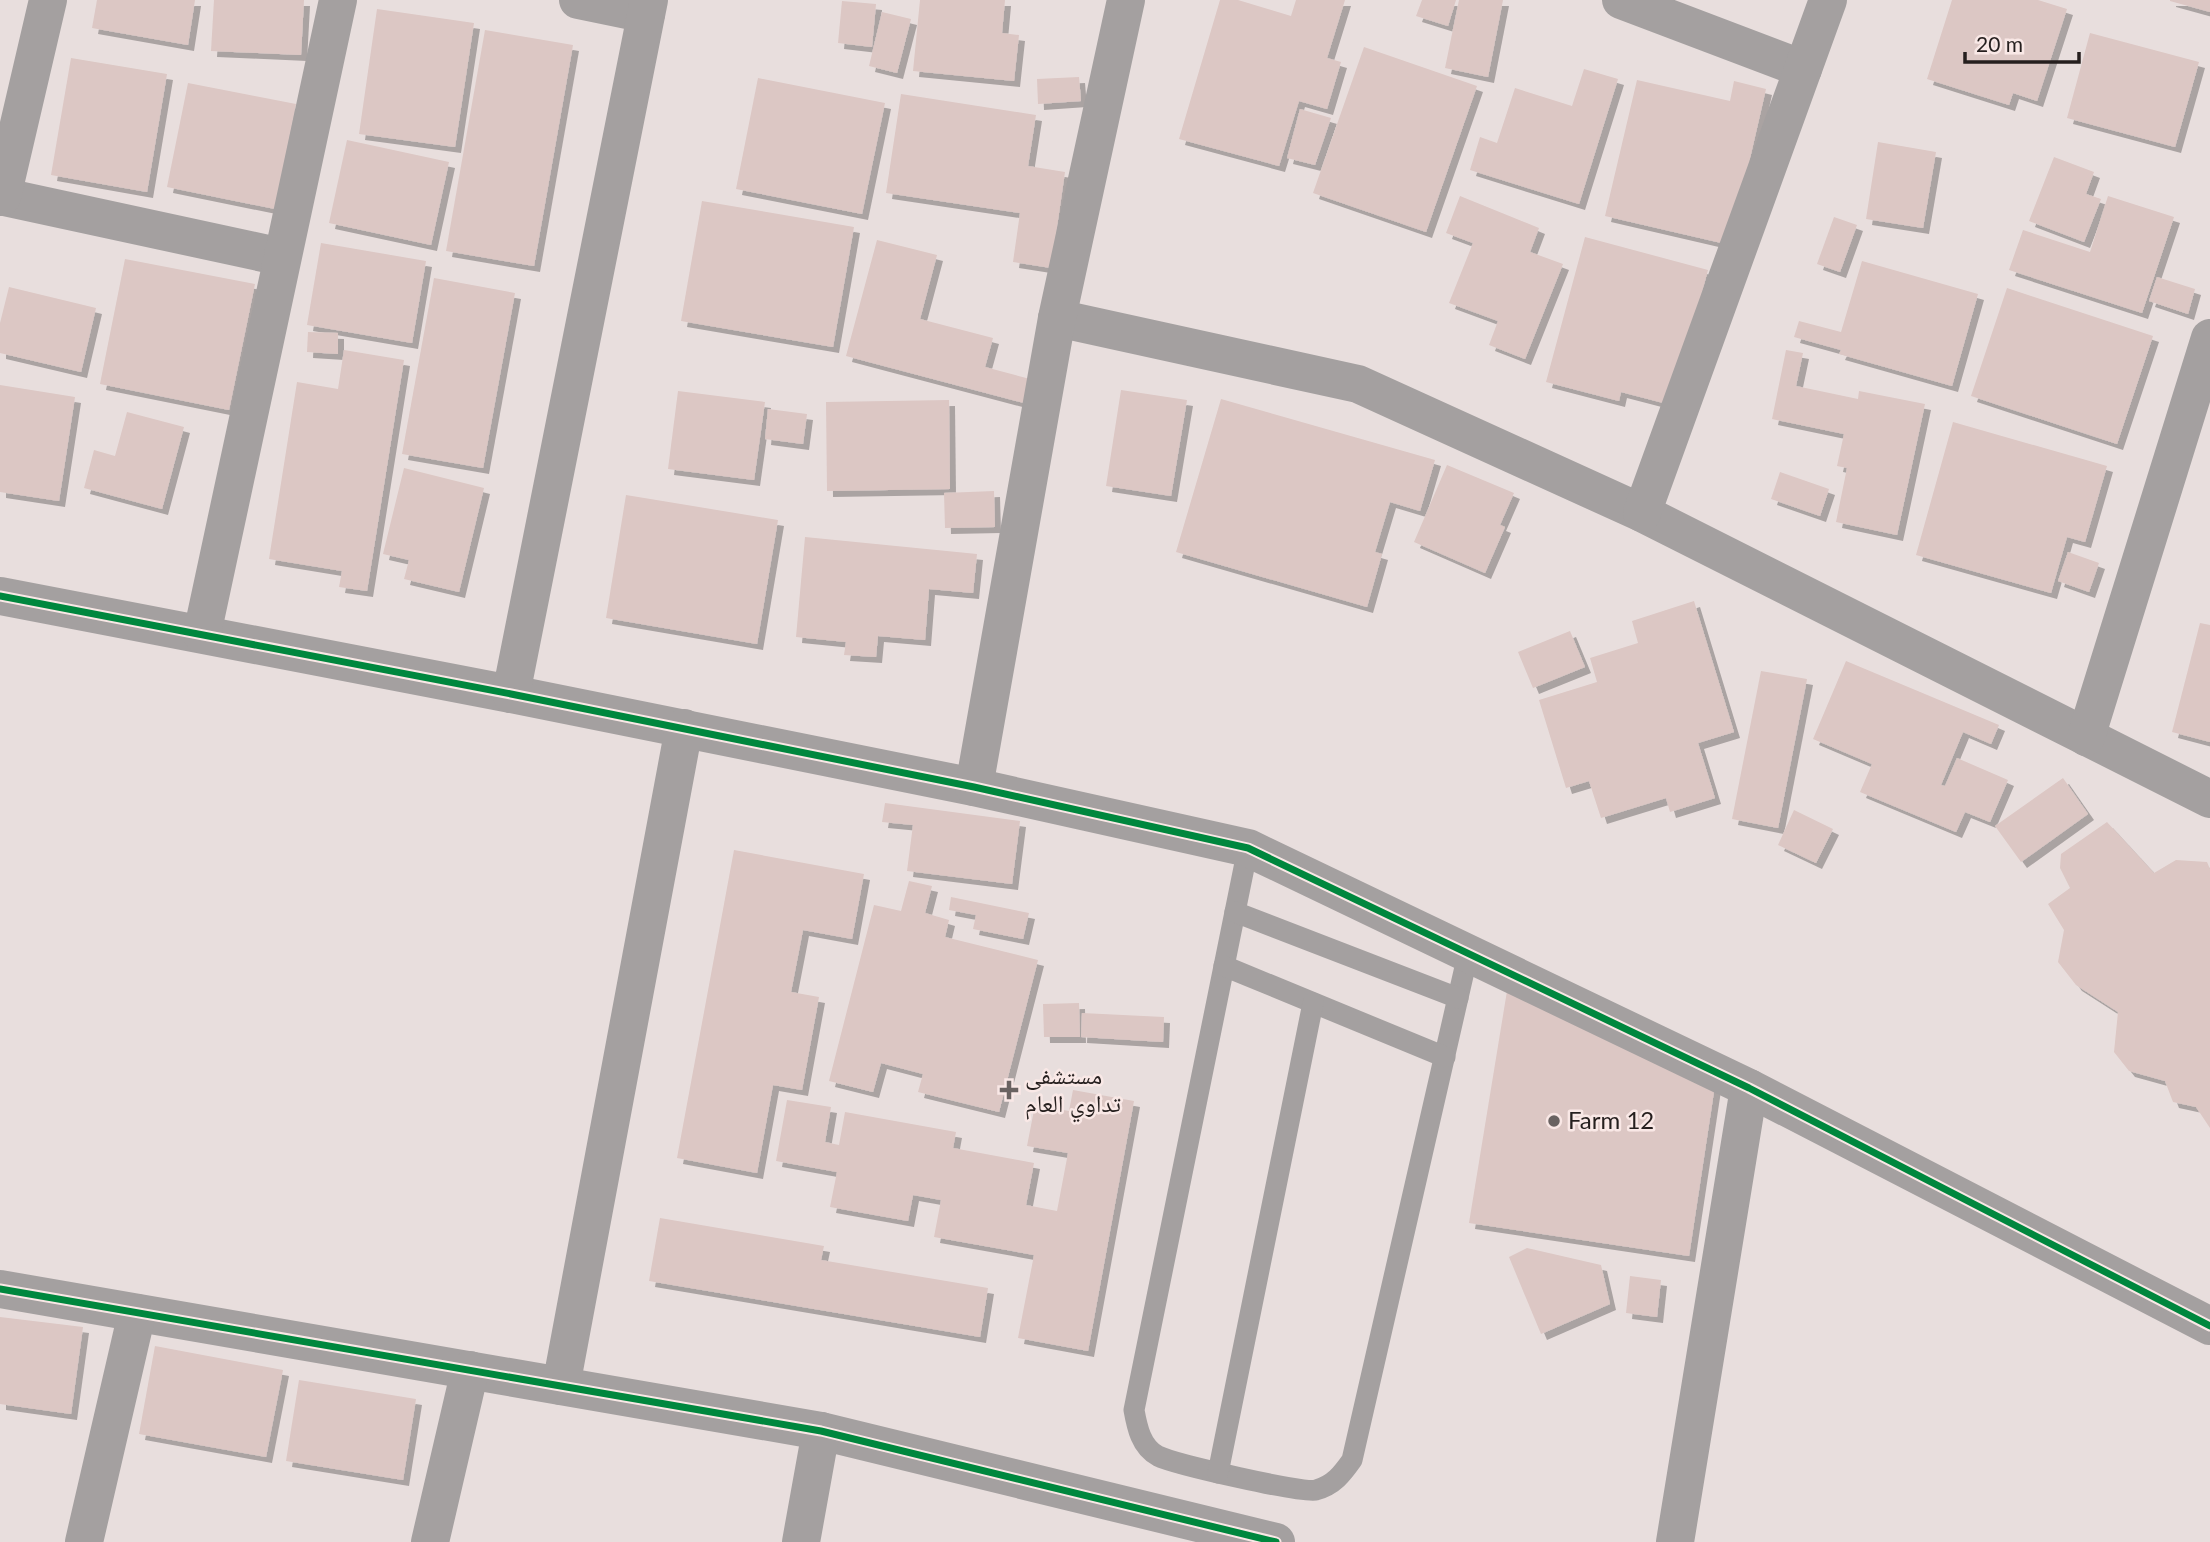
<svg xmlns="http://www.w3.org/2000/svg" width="2210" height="1542" font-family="Lato,'Noto Naskh Arabic',sans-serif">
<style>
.building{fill:#dcc7c4;filter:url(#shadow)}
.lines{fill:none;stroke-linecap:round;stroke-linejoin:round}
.service{stroke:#a4a0a0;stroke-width:21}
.minor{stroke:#a4a0a0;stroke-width:38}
.cycleway-casing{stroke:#f9e8e6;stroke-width:11}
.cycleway{stroke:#00873e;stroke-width:7}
.poi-dot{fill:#696261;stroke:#f9e8e6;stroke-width:2.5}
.labels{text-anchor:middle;stroke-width:5;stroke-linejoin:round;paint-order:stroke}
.poi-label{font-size:24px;fill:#251f1e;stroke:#f9e8e6;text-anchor:start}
</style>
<defs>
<filter id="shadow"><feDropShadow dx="6" dy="6" stdDeviation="0" flood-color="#0004"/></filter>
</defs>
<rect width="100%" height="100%" fill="#e8dedd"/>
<g class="building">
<path d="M97,0H195L188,45L92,28Z"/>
<path d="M214,0H304L301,55L211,51Z"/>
<path d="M920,0H1005L1002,33L1019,35L1014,81L913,71Z"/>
<path d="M1220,0H1238L1291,16L1296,0H1345L1327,58L1341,62L1327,109L1299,101L1279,166L1179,139Z"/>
<path d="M1422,0H1456L1448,26L1416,16Z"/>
<path d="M1459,0H1503L1488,77L1445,68Z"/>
<path d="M1952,0H2038L2067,9L2037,101L2013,93L2009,105L1927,79Z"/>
<path d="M2170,0H2210V12L2170,1Z"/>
<path d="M842,1L876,4L872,47L838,43Z"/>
<path d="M377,9L474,23L455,147L359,134Z"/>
<path d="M882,12L911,19L897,73L869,66Z"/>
<path d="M485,30L573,45L534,266L446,251Z"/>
<path d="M2090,33L2199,62L2175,147L2067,118Z"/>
<path d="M1364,47L1477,86L1426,232L1313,193Z"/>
<path d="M71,58L167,74L147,192L51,175Z"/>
<path d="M1584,69L1618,79L1579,204L1470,170L1480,137L1497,143L1515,88L1572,106Z"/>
<path d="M1079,77L1081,101L1038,104L1037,79Z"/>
<path d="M758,78L885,103L862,214L736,189Z"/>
<path d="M1637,80L1730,101L1734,81L1766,89L1730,245L1605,216Z"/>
<path d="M188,83L296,104L275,209L167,187Z"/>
<path d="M901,94L1036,115L1028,166L1065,172L1051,268L1013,262L1020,213L886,193Z"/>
<path d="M1300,109L1331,118L1315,165L1287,158Z"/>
<path d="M347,140L449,162L431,245L329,223Z"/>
<path d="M1878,142L1936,152L1923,228L1866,219Z"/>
<path d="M2054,157L2094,172L2086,194L2101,199L2084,242L2029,221Z"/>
<path d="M1460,196L1539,228L1530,252L1563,264L1525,359L1489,345L1498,321L1449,303L1473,243L1446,233Z"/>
<path d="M2108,196L2174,217L2142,313L2009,270L2023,230L2090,252Z"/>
<path d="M702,201L854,227L833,347L681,321Z"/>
<path d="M1834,217L1857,225L1840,272L1817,264Z"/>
<path d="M1585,237L1708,270L1671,405L1621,392L1619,401L1546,382Z"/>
<path d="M877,240L937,255L920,319L993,338L985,367L1030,379L1024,403L846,356Z"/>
<path d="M321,243L426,261L412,343L307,325Z"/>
<path d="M125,259L255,284L229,410L100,384Z"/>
<path d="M1862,261L1978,294L1952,386L1839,354L1841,350L1794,337L1799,321L1841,332Z"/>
<path d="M2157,277L2195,289L2188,314L2149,301Z"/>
<path d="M434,278L515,293L483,468L402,454Z"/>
<path d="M9,287L96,308L81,372L0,353V323Z"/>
<path d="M2007,288L2153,336L2117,444L1971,396Z"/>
<path d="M308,332L338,333V354L307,352Z"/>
<path d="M344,350L404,360L367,591L339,587L342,571L269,559L297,382L338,389Z"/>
<path d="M1786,350L1803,353L1796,386L1858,399L1859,391L1925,404L1897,535L1836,522L1847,468L1837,466L1844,434L1772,419Z"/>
<path d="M0,385L75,397L59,501L0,492Z"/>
<path d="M1121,390L1187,400L1171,496L1106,486Z"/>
<path d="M678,391L765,402L754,480L668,469Z"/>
<path d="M1221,399L1435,460L1420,511L1390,502L1375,552L1382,554L1367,607L1176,552Z"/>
<path d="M949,400L950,489L827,491L826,402Z"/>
<path d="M768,409L807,414L803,444L765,439Z"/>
<path d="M127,412L184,427L162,509L84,488L94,450L115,456Z"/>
<path d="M1953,422L2107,466L2085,542L2067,537L2051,593L1916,555Z"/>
<path d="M1447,465L1514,493L1500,525L1505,527L1485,573L1414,542Z"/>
<path d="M404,468L484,488L459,592L404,579L409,560L383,554Z"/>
<path d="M1780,472L1829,489L1820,516L1771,499Z"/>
<path d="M994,491L995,527L945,528L944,493Z"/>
<path d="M626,495L778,520L757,644L606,618Z"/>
<path d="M805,537L977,554L973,593L929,589L925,640L878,636L876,657L844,655L846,642L796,637Z"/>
<path d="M2068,552L2099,563L2089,592L2058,581Z"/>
<path d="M1694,601L1734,732L1698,743L1715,798L1670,812L1666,798L1601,818L1589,781L1566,788L1539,700L1597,682L1590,658L1638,643L1632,621Z"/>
<path d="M2200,623L2210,625V742L2172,732Z"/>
<path d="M1570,631L1585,667L1533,688L1518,652Z"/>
<path d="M1846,661L1999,725L1991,744L1963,732L1941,785L1945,786L1957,758L2008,780L1990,822L1965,812L1956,832L1860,792L1872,764L1813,739Z"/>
<path d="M1761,671L1807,679L1778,828L1732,819Z"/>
<path d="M2063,778L2088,814L2021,862L1995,826Z"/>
<path d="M885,803L1020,821L1012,884L907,871L913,825L882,822Z"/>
<path d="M1794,810L1833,829L1816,863L1778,845Z"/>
<path d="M2107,822L2154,873L2176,860L2207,862L2210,869V1128L2196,1107L2173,1102L2165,1081L2129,1071L2114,1052L2118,1012L2076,985L2058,962L2064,930L2048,904L2070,888L2060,868L2061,854Z"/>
<path d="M734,850L864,874L852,939L803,930L791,992L819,997L802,1090L773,1085L757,1173L677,1158Z"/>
<path d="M909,881L932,886L925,913L949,920L945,937L1038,960L999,1112L918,1092L923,1074L881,1063L873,1092L829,1081L874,905L901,911Z"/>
<path d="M951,897L1029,913L1023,939L973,929L976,915L949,910Z"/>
<path d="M1507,991L1715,1085L1689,1256L1469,1223Z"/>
<path d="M1079,1003L1080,1037H1044L1043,1004Z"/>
<path d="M1082,1013L1164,1017L1163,1042L1081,1037Z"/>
<path d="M1073,1090L1134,1101L1088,1351L1018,1338L1034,1255L934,1237L941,1200L913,1195L908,1221L830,1207L837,1172L776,1161L787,1100L831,1107L825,1142L839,1145L845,1112L956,1132L953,1148L1034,1163L1026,1205L1057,1211L1068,1153L1027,1146L1035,1105L1069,1111Z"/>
<path d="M660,1218L824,1246L821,1260L988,1288L980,1337L649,1281Z"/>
<path d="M1527,1248L1601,1265L1610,1304L1541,1334L1509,1257Z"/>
<path d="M1630,1276L1661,1280L1657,1317L1626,1313Z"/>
<path d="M0,1317L83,1327L71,1414L0,1404Z"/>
<path d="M155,1346L283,1370L266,1457L139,1434Z"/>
<path d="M299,1380L416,1399L403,1480L286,1461Z"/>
</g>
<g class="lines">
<g class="service">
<path d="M1248,848L1134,1410C1137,1427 1141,1447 1158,1456C1174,1464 1304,1494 1316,1490C1334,1485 1342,1474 1352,1460L1468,954"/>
<path d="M1235,912L1458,998"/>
<path d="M1224,966L1445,1057"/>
<path d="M1218,1473L1313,1003"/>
</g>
<g class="minor">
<path d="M578,0L646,14"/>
<path d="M1621,0L1803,69"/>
<path d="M0,196L282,257"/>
<path d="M2,197L48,0"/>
<path d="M1057,318L1358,384L1642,513L2210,799"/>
<path d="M1642,513L1828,0"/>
<path d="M0,596L511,694L974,787L1248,848L1749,1088L2210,1326"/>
<path d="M202,634L338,0"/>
<path d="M511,694L649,0"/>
<path d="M2086,737L2210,338"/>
<path d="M974,787L1057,318L1126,0"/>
<path d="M0,1289L821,1431L1276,1542"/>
<path d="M561,1386L684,728"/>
<path d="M84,1542L137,1313"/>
<path d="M430,1542L470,1370"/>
<path d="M801,1542L821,1431"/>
<path d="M1675,1542L1749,1088"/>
</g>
<defs>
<g id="cycleway">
<path d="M0,596L511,694L974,787L1248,848L1749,1088L2210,1326"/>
<path d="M0,1289L821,1431L1276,1542"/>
</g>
</defs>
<use href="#cycleway" class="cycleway-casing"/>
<use href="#cycleway" class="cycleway"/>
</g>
<g class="poi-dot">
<path d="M1005.5 1079.5h7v7h7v7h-7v7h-7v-7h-7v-7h7z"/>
<circle cx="1554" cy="1121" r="7"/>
</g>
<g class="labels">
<g class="poi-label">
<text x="1025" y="1084">مستشفى<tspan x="1025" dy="28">تداوي العام</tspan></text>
<text x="1568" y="1129">Farm 12</text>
</g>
</g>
<path d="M1965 52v10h114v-10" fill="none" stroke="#251f1e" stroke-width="3.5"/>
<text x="1976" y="52" font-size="21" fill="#251f1e" stroke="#f9e8e6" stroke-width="5" paint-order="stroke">20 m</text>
</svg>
